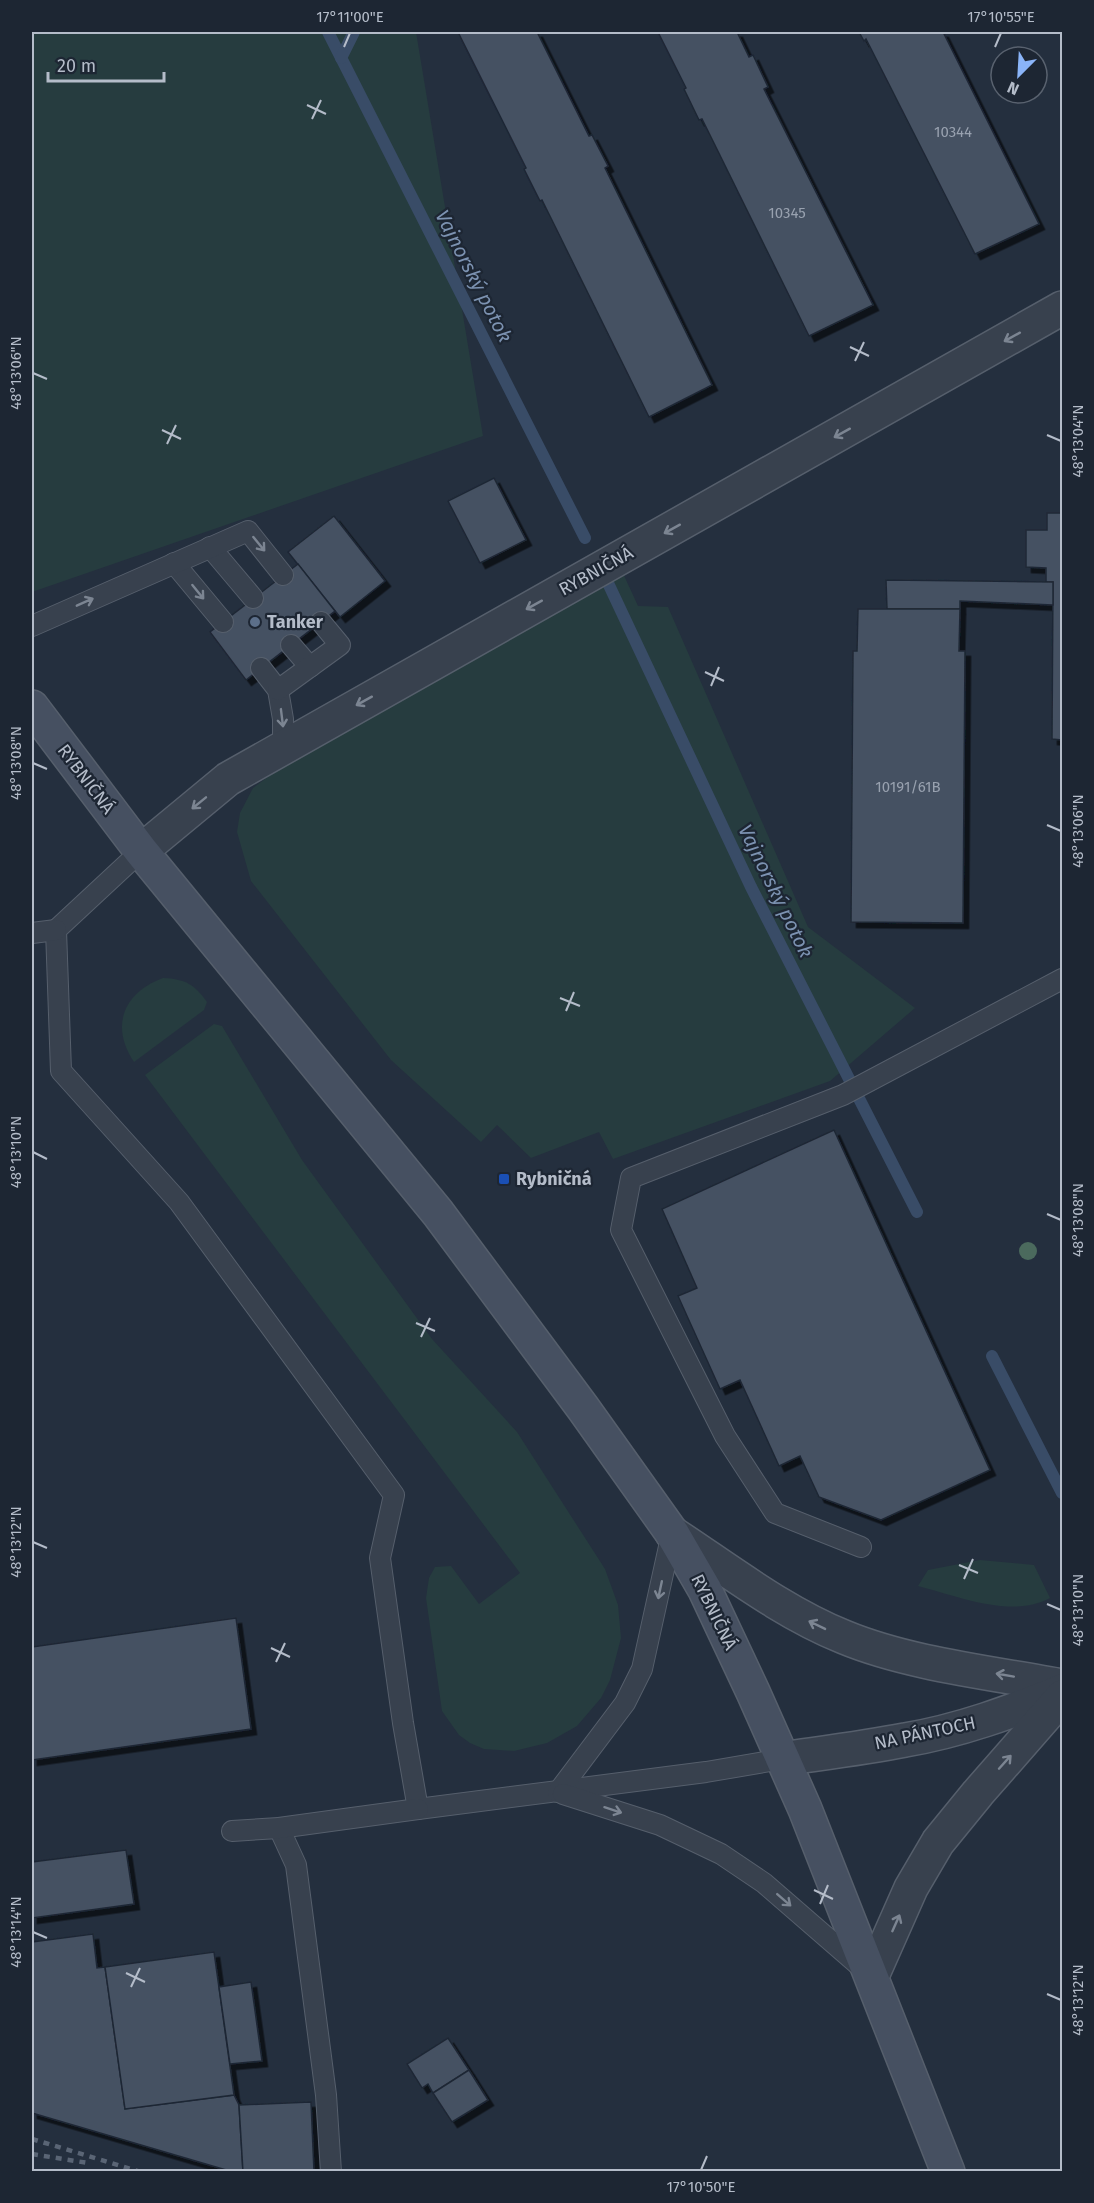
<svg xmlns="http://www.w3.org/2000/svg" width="1094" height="2203" font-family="'Fira Sans',sans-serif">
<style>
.green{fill:#263c3f}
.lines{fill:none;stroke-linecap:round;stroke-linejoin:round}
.stream{stroke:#394c67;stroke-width:12}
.building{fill:#455162;stroke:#1f2835;stroke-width:1.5;filter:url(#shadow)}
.service-casing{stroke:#565f6c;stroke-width:22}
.minor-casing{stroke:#565f6c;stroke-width:36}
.secondary-casing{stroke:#565f6c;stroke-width:36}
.service{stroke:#38414e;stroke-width:20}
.minor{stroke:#38414e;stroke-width:33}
.secondary{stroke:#465061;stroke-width:33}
.rail{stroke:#5a6575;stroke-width:4.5;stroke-dasharray:6 6;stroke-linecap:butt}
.tree{fill:#4b6a5d}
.oneway{stroke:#7c8592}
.ticks{fill:none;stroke:#b4bcc9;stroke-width:2}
.service-dot{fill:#5c6f8a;stroke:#1d2633;stroke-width:2}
.transit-dot{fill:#1a4fb4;stroke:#1d2633;stroke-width:2}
.labels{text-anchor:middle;stroke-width:4.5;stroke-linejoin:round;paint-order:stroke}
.number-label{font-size:15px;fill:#98a1af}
.street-label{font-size:18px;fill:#b4bcc9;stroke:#1d2633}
.poi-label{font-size:18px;font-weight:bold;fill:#b4bcc9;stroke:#1d2633;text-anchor:start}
.water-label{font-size:20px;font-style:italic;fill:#7c92b1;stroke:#1d2633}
.neatline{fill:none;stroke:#b4bcc9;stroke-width:2}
.ticks-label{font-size:15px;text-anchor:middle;fill:#b4bcc9}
</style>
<defs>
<filter id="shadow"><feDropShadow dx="5.5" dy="5.5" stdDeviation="0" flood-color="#0009"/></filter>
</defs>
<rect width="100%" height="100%" fill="#242f3e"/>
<g class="green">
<path d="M32,32H416L483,436L32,592Z"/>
<path d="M621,569L638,606L668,607L808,927L915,1008L830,1081L613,1159L599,1132L531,1158L497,1125L481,1142L391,1060L251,881L237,832L240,813L253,788L273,773Z"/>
<path d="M163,978C185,979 194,984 207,1002L204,1010L134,1062C110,1026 123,993 163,978Z"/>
<path d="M214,1024L222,1026L302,1160L432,1339L517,1432L605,1569L618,1605L621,1638L610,1680L601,1698L577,1726L547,1743L514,1751L484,1749L470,1743L459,1735L442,1711L426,1598L429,1578L435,1567L451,1566L479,1604L520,1573L145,1075Z"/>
<path d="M980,1560L1034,1565L1050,1598C1011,1619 958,1596 918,1586L928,1570Z"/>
</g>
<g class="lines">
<g class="stream">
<path d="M328,32L585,538"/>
<path d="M341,58L354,32"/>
<path d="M608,583L751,887L917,1212"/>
<path d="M992,1356L1062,1493"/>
</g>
</g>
<g class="building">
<path d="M458,32H537L589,136L592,135L608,166L605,168L712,385L649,417L542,200L540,201L524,169L526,168Z"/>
<path d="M658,32H737L749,57L753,55L768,87L764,89L873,305L809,336L702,119L699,120L684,89L686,88Z"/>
<path d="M859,32H943L1039,224L975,254L866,39L864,41Z"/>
<path d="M494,478L526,540L480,563L448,501Z"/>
<path d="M1047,513H1062V740L1052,739L1053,582H1046V568L1026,567V530H1047Z"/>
<path d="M334,516L385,581L340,617L288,552Z"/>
<path d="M298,564L335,611L246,680L210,632Z"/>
<path d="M886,580L1053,582V605L960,601V609H887Z"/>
<path d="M858,609H960L959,651H965L963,923L851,922L853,651H857Z"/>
<path d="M834,1130L990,1470L881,1520L819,1497L800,1456L779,1466L740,1380L720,1389L678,1296L697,1288L662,1209Z"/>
<path d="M236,1618L251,1729L32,1760V1647Z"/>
<path d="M126,1850L134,1904L32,1918V1862Z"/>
<path d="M93,1934L97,1968L105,1967L125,2109L234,2095L239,2105L243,2172H233L32,2113V1942Z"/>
<path d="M214,1952L234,2095L125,2109L105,1967Z"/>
<path d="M251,1982L262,2061L230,2064L219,1987Z"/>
<path d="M448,2038L469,2070L433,2093L428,2084L422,2088L407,2064Z"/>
<path d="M469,2070L488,2100L452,2122L433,2093Z"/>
<path d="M311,2102L314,2172H243L239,2105Z"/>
</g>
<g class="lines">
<defs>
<g id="service">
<path d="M210,547L253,598"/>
<path d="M174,563L223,622"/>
<path d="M32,626L248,531L283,575"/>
<path d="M291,645L310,667"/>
<path d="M261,668L278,690L283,719V747"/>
<path d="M278,690L340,645L321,622"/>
<path d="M141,851L56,930L61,1071L179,1202L394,1495L380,1558L403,1723L418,1809L706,1772L782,1759"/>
<path d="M32,933L56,930"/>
<path d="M861,1547L775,1513L725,1436L621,1230L631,1178L843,1095L1062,979"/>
<path d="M558,1792L625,1703L642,1669L672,1533"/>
<path d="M563,1794L660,1825L721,1854L764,1883L862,1968"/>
<path d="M279,1828L296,1865L326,2095L331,2172"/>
<path d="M232,1831L279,1828L418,1809"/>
</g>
<g id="minor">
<path d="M141,851L228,779L1062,308"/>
<path d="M672,1533C727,1569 782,1612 844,1637C909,1664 993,1673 1062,1686"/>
<path d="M782,1759C823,1753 864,1748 905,1740C959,1731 1011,1712 1062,1691"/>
<path d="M872,1976L911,1888L938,1842L978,1793L1062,1697"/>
</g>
<path id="secondary" d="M32,707L141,851L438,1213L583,1408L672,1533L705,1590L753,1692L805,1809L948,2172"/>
</defs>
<use href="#service" class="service-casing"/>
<use href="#minor" class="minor-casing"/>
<use href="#secondary" class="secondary-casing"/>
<use href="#service" class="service"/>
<use href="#minor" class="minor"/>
<use href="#secondary" class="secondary"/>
<g class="rail">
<path d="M32,2139L141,2172"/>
<path d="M32,2154L88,2163"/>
</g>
</g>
<circle class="tree" cx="1028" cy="1251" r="9"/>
<defs><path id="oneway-shaft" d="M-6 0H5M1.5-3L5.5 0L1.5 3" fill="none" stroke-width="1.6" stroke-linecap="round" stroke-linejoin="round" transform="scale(1.5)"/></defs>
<g class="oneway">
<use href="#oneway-shaft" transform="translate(1012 337) rotate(151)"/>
<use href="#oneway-shaft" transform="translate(842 433) rotate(151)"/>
<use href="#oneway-shaft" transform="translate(672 529) rotate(151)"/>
<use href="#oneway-shaft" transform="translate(259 544) rotate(51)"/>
<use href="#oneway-shaft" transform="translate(198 592) rotate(51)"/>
<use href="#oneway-shaft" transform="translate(85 602) rotate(-24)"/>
<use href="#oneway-shaft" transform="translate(534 605) rotate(151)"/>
<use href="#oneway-shaft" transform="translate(364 701) rotate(151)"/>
<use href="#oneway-shaft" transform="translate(282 718) rotate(83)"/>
<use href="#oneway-shaft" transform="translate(199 803) rotate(141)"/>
<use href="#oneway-shaft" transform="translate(660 1590) rotate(102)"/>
<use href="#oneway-shaft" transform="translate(817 1625) rotate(-154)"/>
<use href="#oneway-shaft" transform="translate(1005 1675) rotate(-170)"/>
<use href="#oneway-shaft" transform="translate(1005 1762) rotate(-48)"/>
<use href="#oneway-shaft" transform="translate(613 1810) rotate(18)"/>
<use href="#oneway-shaft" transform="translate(784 1900) rotate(41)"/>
<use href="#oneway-shaft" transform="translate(896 1923) rotate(-66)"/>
</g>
<path class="ticks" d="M344,47L350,33M995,47L1001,33M307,105L326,114M312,119L321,100M850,347L869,356M855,361L864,342M33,373L47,379M162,430L181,439M1047,435L1061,441M167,444L176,425M705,672L724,681M711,686L719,667M33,763L47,769M1047,825L1061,831M560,998L580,1006M566,1011L574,992M33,1152L47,1159M1047,1214L1061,1220M416,1323L435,1331M421,1337L430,1318M33,1542L47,1548M959,1565L978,1573M964,1579L973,1559M1047,1604L1061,1610M271,1648L290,1657M276,1662L285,1643M814,1890L833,1899M820,1904L828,1885M33,1932L47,1938M126,1973L145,1982M131,1987L140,1968M1047,1994L1061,2000M701,2170L707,2156"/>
<circle class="service-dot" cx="255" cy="622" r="6"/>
<rect class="transit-dot" x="498" y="1173" width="12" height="12" rx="3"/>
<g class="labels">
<g class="number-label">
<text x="953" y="137">10344</text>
<text x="787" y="218">10345</text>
<text x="908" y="792">10191/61B</text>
</g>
<g class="street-label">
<text transform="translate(596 571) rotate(-29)" y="6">RYBNIČNÁ</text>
<text transform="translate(86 779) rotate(53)" y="6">RYBNIČNÁ</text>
<text transform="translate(714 1612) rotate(64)" y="6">RYBNIČNÁ</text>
<text transform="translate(925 1733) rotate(-12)" y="6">NA PÁNTOCH</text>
</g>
<g class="poi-label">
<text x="267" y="628">Tanker</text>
<text x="516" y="1185">Rybničná</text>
</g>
<g class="water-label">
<text transform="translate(474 276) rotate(63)" y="7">Vajnorský potok</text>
<text transform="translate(776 891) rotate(64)" y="7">Vajnorský potok</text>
</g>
</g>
<rect width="1094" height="2203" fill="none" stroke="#1d2633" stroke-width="66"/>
<g transform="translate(1019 75) rotate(204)"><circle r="28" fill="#1d2633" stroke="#59626f" stroke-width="1.5"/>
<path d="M0-4.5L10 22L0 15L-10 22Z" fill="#8ab4f8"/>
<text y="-9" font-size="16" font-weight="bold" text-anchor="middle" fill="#b4bcc9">N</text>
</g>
<path d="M48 72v9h116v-9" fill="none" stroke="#b4bcc9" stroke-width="3"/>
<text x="57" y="72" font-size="18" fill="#b4bcc9" stroke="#1d2633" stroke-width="4.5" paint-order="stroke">20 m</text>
<rect x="33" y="33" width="1028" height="2137" class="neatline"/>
<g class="ticks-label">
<text x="350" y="22">17°11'00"E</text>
<text x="1001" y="22">17°10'55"E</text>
<text transform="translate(16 373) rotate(-90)" y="5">48°13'06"N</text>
<text transform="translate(1078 441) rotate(-90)" y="5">48°13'04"N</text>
<text transform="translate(16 763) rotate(-90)" y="5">48°13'08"N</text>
<text transform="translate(1078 831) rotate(-90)" y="5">48°13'06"N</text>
<text transform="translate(16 1152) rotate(-90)" y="5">48°13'10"N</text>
<text transform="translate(1078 1220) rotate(-90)" y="5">48°13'08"N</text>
<text transform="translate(16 1542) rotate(-90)" y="5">48°13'12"N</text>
<text transform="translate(1078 1610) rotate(-90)" y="5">48°13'10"N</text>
<text transform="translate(16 1932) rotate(-90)" y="5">48°13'14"N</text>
<text transform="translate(1078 2000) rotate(-90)" y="5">48°13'12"N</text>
<text x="701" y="2192">17°10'50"E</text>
</g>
</svg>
